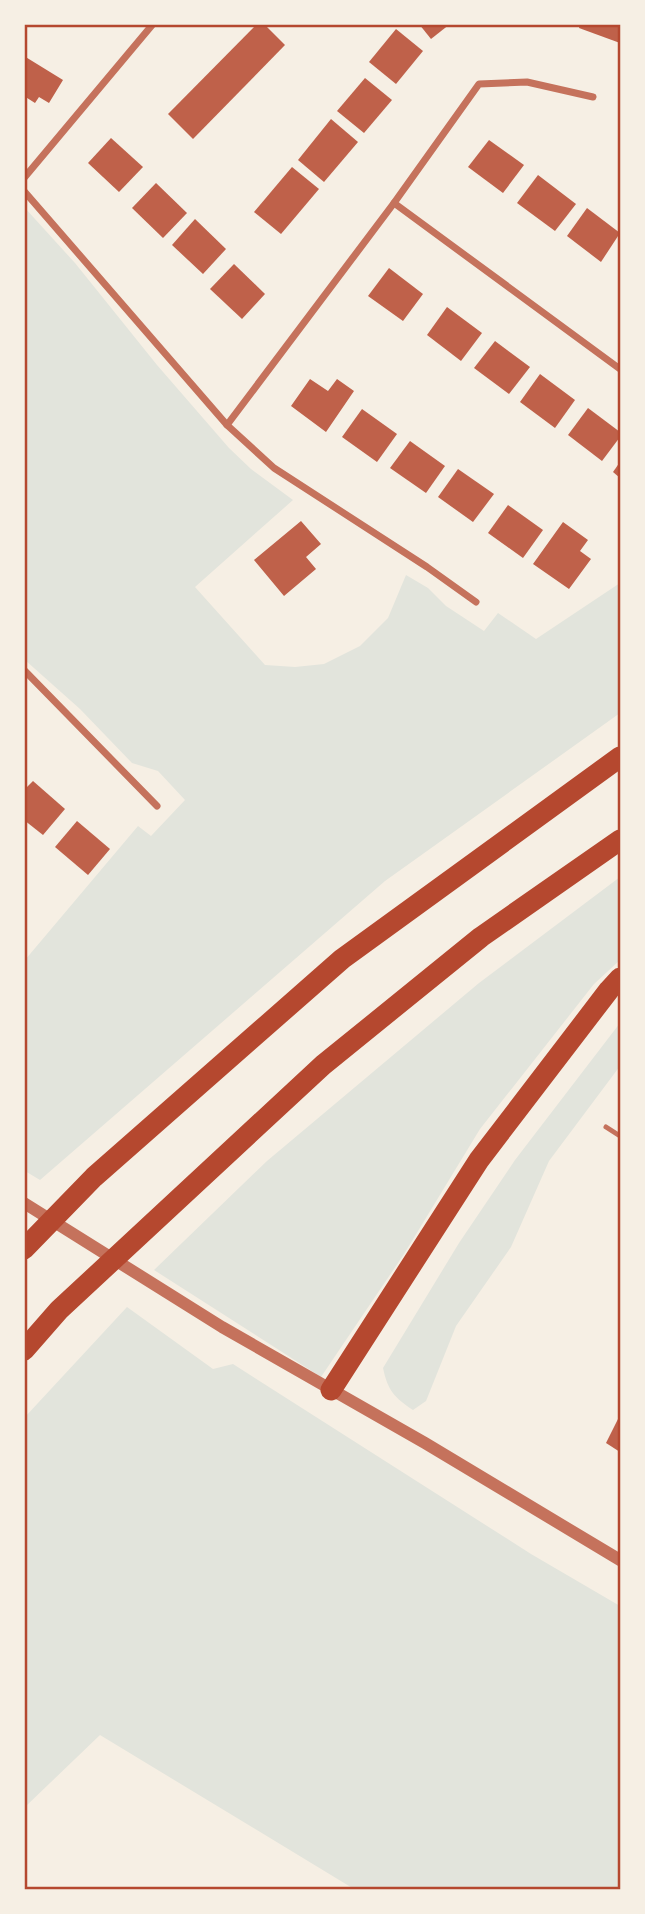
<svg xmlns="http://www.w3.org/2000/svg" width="645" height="1914" font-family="Overpass,sans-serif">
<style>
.green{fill:#e2e4dc}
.building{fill:#bf614a}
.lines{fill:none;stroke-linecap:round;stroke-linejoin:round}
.service{stroke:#c5725c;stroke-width:5}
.minor{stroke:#c5725c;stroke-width:7}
.tertiary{stroke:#c5725c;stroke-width:12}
.motorway{stroke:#b5482f;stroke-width:21}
.neatline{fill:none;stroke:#b5482f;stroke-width:2.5}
</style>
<rect width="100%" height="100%" fill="#f6efe4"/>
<g class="green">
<path d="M25,208L75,263L157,365L229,448L251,469L293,500L195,587L265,665L295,667L324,664L360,646L388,618L406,575L428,588L446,606L484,631L498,613L536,639L620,583V713L385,881L40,1180L25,1171V960L138,826L151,836L185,800L158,771L132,763L80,709L25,660Z"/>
<path d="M620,877V960L594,984L480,1129L404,1254L321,1377L154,1270L267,1161L479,983Z"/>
<path d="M620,1023V1066L549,1161L511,1247L456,1326L426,1401L413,1410C394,1397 388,1391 383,1368L459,1243L515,1160Z"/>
<path d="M127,1307L213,1369L233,1364L531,1554L620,1606V1889H354L100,1735L25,1807V1417Z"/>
</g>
<g class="building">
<path d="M257,24H264L285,45L193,139L168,114Z"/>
<path d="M419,24H450L431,39Z"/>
<path d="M580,24H620V43L579,28Z"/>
<path d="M396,29L423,51L396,84L369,62Z"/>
<path d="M24,56L63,80L49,103L39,97L35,103L24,96Z"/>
<path d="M365,78L392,100L364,133L337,111Z"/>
<path d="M331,119L358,142L324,182L298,160Z"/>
<path d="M111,138L143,167L119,192L88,163Z"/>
<path d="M489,140L524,165L503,193L468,167Z"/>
<path d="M292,167L319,189L281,234L254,212Z"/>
<path d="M538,175L576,204L555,231L517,203Z"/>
<path d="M156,183L187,213L163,238L132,208Z"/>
<path d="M587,208L620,233L601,262L567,236Z"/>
<path d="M195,219L226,249L203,274L172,245Z"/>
<path d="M234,264L265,294L242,319L210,289Z"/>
<path d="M389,268L423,294L403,321L368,296Z"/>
<path d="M447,307L482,333L461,361L427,335Z"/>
<path d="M495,341L530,367L509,394L474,368Z"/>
<path d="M540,374L575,400L555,428L520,402Z"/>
<path d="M310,379L328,391L337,379L354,391L326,432L291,406Z"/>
<path d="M588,408L620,432V437L602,461L568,435Z"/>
<path d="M362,409L397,434L377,462L342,437Z"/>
<path d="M410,441L445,466L426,493L390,468Z"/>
<path d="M620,462V478L613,472Z"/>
<path d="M458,469L494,494L473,522L438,497Z"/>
<path d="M508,505L543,530L523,558L488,533Z"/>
<path d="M301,521L321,544L306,557L316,569L284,596L254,560Z"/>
<path d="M563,522L588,540L580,551L591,559L569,589L533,564Z"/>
<path d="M33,781L65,809L43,835L24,820V790Z"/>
<path d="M77,821L110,849L88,875L55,847Z"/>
<path d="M620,1415V1452L606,1443Z"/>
</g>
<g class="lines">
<path class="service" d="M606,1127L620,1136"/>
<g class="minor">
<path d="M24,178L153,24"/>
<path d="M24,191L227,425L274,468L427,567L476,602"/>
<path d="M394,203L620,369"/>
<path d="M227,425L394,203L479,84L527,82L593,97"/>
<path d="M24,670L157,806"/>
</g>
<path class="tertiary" d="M24,1203L222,1327L425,1443L620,1560"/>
<g class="motorway">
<path d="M24,1249L94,1177L342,959L620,757"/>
<path d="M24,1350L59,1310L323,1065L481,937L620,840"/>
<path d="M331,1390L479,1160L609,990L620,978"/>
</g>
</g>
<rect width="645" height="1914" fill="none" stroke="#f6efe4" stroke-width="52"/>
<rect x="26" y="26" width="593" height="1862" class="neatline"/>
</svg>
